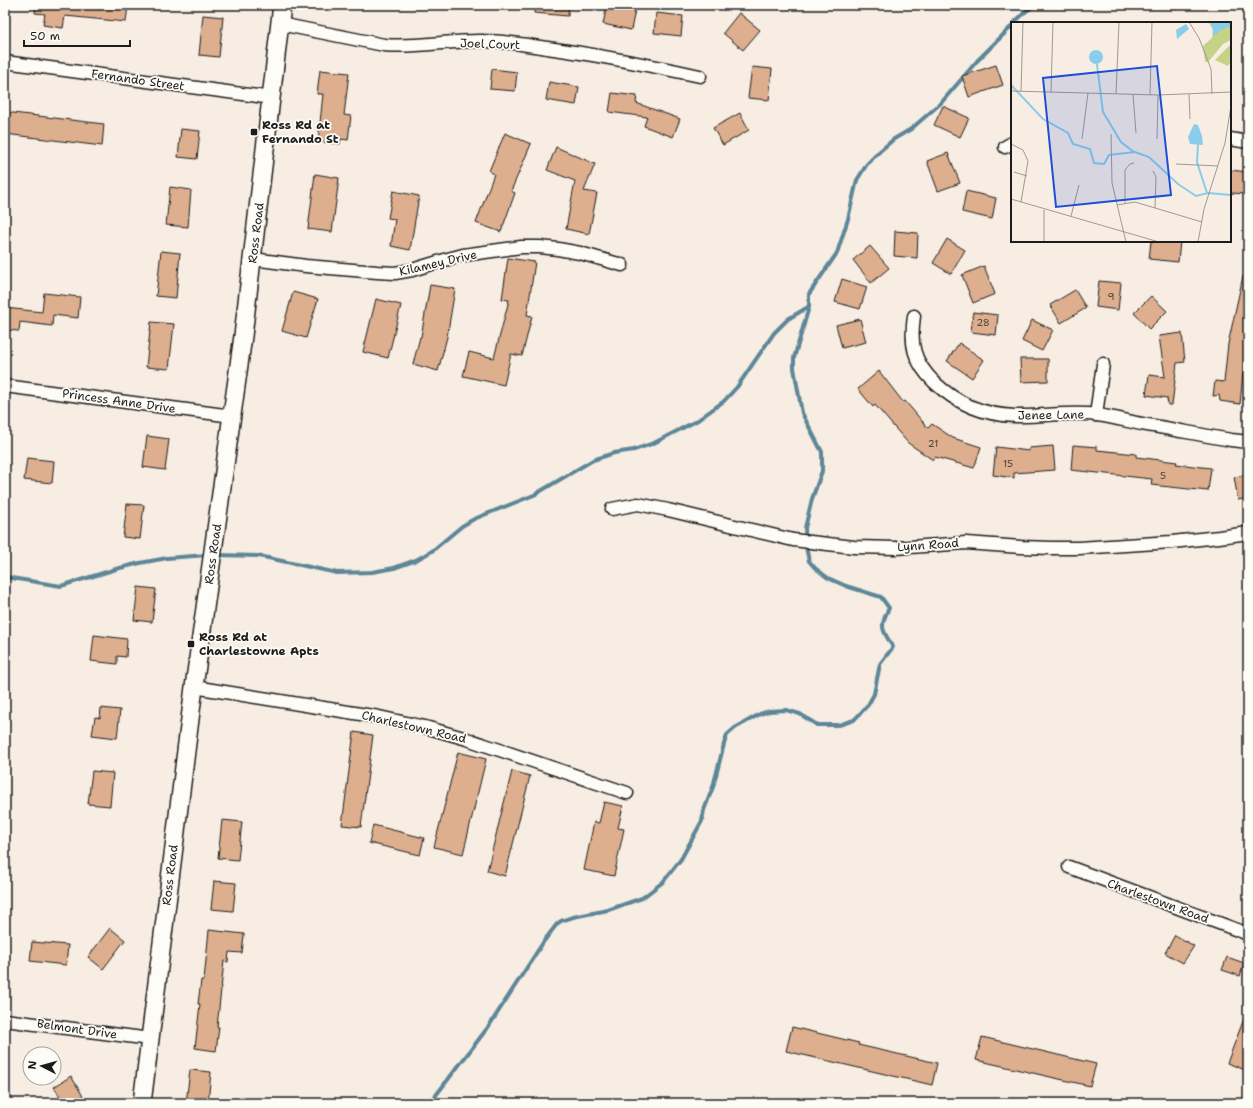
<svg xmlns="http://www.w3.org/2000/svg" width="1253" height="1108" font-family="'Shantell Sans',sans-serif">
<style>
.lines{fill:none;stroke-linecap:round;stroke-linejoin:round}
.stream{stroke:#5d8698;stroke-width:4}
.building{fill:#ddaf8e;stroke:#1c1c1c}
.street-casing{stroke:#1c1c1c;stroke-width:15}
.secondary-casing{stroke:#1c1c1c;stroke-width:20}
.street{stroke:#fdfcf7;stroke-width:12}
.secondary{stroke:#fdfcf7;stroke-width:17}
.poi-dot{fill:#1c1c1c;stroke:#fdfcf7;stroke-width:1.5}
.labels{text-anchor:middle;stroke-width:3.5;stroke-linejoin:round;paint-order:stroke}
.number-label{font-size:10px;fill:#4c4138}
.street-label{font-size:12px;fill:#1c1c1c;stroke:#fdfcf7}
.poi-label{font-size:12px;font-weight:bold;fill:#1c1c1c;stroke:#fdfcf7;text-anchor:start}
.inset-river{fill:none;stroke:#89cceb;stroke-width:2}
.inset-road{fill:none;stroke:#9f9993;stroke-width:1}
.view{fill:#1d4ed8;fill-opacity:0.15;stroke:#1d4ed8;stroke-width:2}
.inset-edge{fill:none;stroke:#1c1c1c;stroke-width:2}
</style>
<rect width="100%" height="100%" fill="#f7ede2"/>
<filter id="ink" filterUnits="userSpaceOnUse"><feTurbulence type="fractalNoise" baseFrequency=".025" numOctaves="2"/><feDisplacementMap in="SourceGraphic" scale="8" xChannelSelector="R" yChannelSelector="G"/><feConvolveMatrix kernelMatrix="1 2 1 2 8 2 1 2 1" color-interpolation-filters="sRGB"/></filter>
<g filter="url(#ink)">
<g class="lines">
<g class="stream">
<path d="M1014,23L1025,12L1035,5"/>
<path d="M216,555L259,556L337,573L372,572L394,568L416,560L432,551L462,526L474,519L534,495L593,460L614,453L634,450L654,443L698,420L724,401L737,387L774,333L788,319L808,307"/>
<path d="M5,577L61,586L116,569L140,563L167,558L207,555"/>
<path d="M430,1103L489,1026L544,941L557,924L561,921L573,917L608,910L642,898L663,882L681,859L702,821L704,810L713,787L724,744L727,735L735,728L760,714L769,711L786,710L800,714L817,725H839L854,720L868,705L874,694L880,664L893,647C882,630 879,627 889,608L881,597L846,586L828,578L815,568L809,561L806,547L805,528L812,499L822,471V452L802,413L794,368V358L809,307V294L837,253L848,219L857,180L867,164L880,151L894,139L911,129L941,103L977,61L1012,26"/>
</g>
</g>
<g class="building">
<path d="M36,5H128L126,22L65,16L63,28L43,25L45,14L35,13Z"/>
<path d="M535,5H569L568,16L534,13Z"/>
<path d="M607,5H636L631,30L603,24Z"/>
<path d="M656,13L683,16L681,36L654,33Z"/>
<path d="M739,13L760,30L743,50L723,33Z"/>
<path d="M203,15L223,17L219,57L199,55Z"/>
<path d="M996,65L1003,85L969,97L962,76Z"/>
<path d="M752,67L772,69L769,100L748,98Z"/>
<path d="M492,69L517,72L515,91L490,89Z"/>
<path d="M320,70L349,73L344,115L351,116L348,140L341,139L340,144L318,142L323,94H317Z"/>
<path d="M549,82L579,87L576,105L546,100Z"/>
<path d="M612,93L637,96L636,103L680,119L673,137L644,126L647,117L609,112Z"/>
<path d="M943,106L969,118L960,137L934,125Z"/>
<path d="M5,112L104,124L102,146L5,134Z"/>
<path d="M740,113L749,130L723,145L713,128Z"/>
<path d="M181,129L200,131L197,159L178,157Z"/>
<path d="M505,133L531,144L511,191L515,193L501,232L476,223L494,174L489,171Z"/>
<path d="M556,147L595,164L584,191L597,193L589,234L566,229L575,181L547,170Z"/>
<path d="M948,153L960,183L938,191L927,161Z"/>
<path d="M1230,170L1248,172V194L1230,193Z"/>
<path d="M315,174L339,178L332,232L308,229Z"/>
<path d="M170,187L191,190L188,227L166,225Z"/>
<path d="M393,191L419,196L410,250L391,246L395,219L388,218Z"/>
<path d="M966,191L996,198L992,219L962,212Z"/>
<path d="M895,231L918,233L917,258L894,256Z"/>
<path d="M947,239L965,250L951,274L933,263Z"/>
<path d="M1151,241H1180L1178,262L1149,259Z"/>
<path d="M870,246L889,268L871,283L853,260Z"/>
<path d="M161,251L180,253L176,298L156,296Z"/>
<path d="M508,258L535,262L527,315L532,316L522,356L511,354L504,385L463,376L469,352L494,358L509,300L502,299Z"/>
<path d="M984,266L995,294L973,303L962,275Z"/>
<path d="M1243,276L1248,277V347L1245,373H1243L1240,404L1220,401L1219,395L1213,396L1215,381L1224,382L1228,344Z"/>
<path d="M842,279L867,287L860,309L835,302Z"/>
<path d="M1099,281L1121,283L1118,310L1096,307Z"/>
<path d="M430,285L455,289L447,337L438,371L413,364L420,337H421Z"/>
<path d="M1075,290L1086,308L1061,323L1050,305Z"/>
<path d="M293,292L318,299L306,338L282,331Z"/>
<path d="M44,293L80,297L78,318L53,315L52,326L20,322L19,331L5,330V308L42,312Z"/>
<path d="M1151,296L1167,311L1149,329L1134,313Z"/>
<path d="M376,299L401,305L388,358L363,352Z"/>
<path d="M973,312L998,315L996,335L971,332Z"/>
<path d="M860,319L866,342L842,348L836,325Z"/>
<path d="M1032,320L1053,330L1042,351L1022,341Z"/>
<path d="M151,322L174,324L169,369L146,367Z"/>
<path d="M1182,333L1185,362L1177,363L1172,405H1168L1167,398L1146,395L1149,375L1165,377L1159,336Z"/>
<path d="M959,343L984,360L972,378L947,361Z"/>
<path d="M1020,359H1048V381L1021,382Z"/>
<path d="M879,371L903,402L905,401L928,428L932,424L953,438L981,447L974,468L935,457L933,460L908,443L875,405L873,407L858,389Z"/>
<path d="M147,436L169,439L165,470L143,467Z"/>
<path d="M1073,445L1097,447V450L1136,454V457L1177,462L1176,464L1211,468L1208,491L1151,485L1152,479L1071,470Z"/>
<path d="M1053,446L1055,470L1014,473V478L993,475L996,447L1029,451V448Z"/>
<path d="M27,458L54,461L52,483L24,480Z"/>
<path d="M1248,475V498L1238,500L1234,477Z"/>
<path d="M127,504L144,505L140,539L123,537Z"/>
<path d="M138,587L156,589L152,622L134,620Z"/>
<path d="M94,635L127,639L126,657L117,656V664L91,661Z"/>
<path d="M101,708L120,710L117,738L92,735L95,717L100,718Z"/>
<path d="M354,732L373,735L361,827L342,825Z"/>
<path d="M458,752L486,759L463,854L434,847Z"/>
<path d="M92,771L113,773L110,806L88,804Z"/>
<path d="M512,771L530,776L505,876L487,871Z"/>
<path d="M604,802L623,806L618,828L624,829L614,876L584,870L594,822L599,823Z"/>
<path d="M222,820L242,822L238,860L218,858Z"/>
<path d="M373,825L424,838L420,855L369,843Z"/>
<path d="M214,881L236,883L233,911L211,909Z"/>
<path d="M110,928L125,940L103,969L88,957Z"/>
<path d="M209,930L244,934L242,953L229,952L228,962L224,961L217,1027H219L216,1051L195,1048L200,1004H198L201,980H204Z"/>
<path d="M1175,935L1194,946L1183,963L1165,953Z"/>
<path d="M32,942L68,945L66,965L30,961Z"/>
<path d="M1227,957L1244,963L1240,976L1222,970Z"/>
<path d="M1247,1011H1248V1071L1227,1063Z"/>
<path d="M792,1027L859,1043L858,1045L937,1063L932,1085L786,1051Z"/>
<path d="M982,1037L1096,1064L1090,1086L976,1060Z"/>
<path d="M190,1070L211,1072L208,1103H186Z"/>
<path d="M71,1076L87,1103H64L54,1087Z"/>
</g>
<g class="lines">
<defs>
<g id="street">
<path d="M280,24L384,45C417,48 451,40 484,41C505,41 526,45 547,48C599,55 649,65 700,76"/>
<path d="M5,62L272,98"/>
<path d="M1230,139L1248,142"/>
<path d="M1005,147L1012,143"/>
<path d="M253,259L306,266L377,272L395,273L412,270L448,259L463,255L521,247H540L558,249L580,253L622,265"/>
<path d="M914,316C910,344 913,361 934,382C956,403 984,415 1015,416C1043,417 1070,411 1097,415C1112,417 1127,421 1142,424C1172,429 1201,435 1231,440L1248,442"/>
<path d="M5,386L232,416"/>
<path d="M1096,415L1103,364"/>
<path d="M612,509L638,504L668,510L793,540L854,547L896,548L966,543L1021,547L1052,548H1079L1172,542L1219,537L1248,533"/>
<path d="M194,687L379,717L425,727L467,739L627,793"/>
<path d="M1069,867L1248,934"/>
<path d="M5,1020L150,1039"/>
</g>
<path id="secondary" d="M142,1103L194,687L243,336L282,5"/>
</defs>
<use href="#street" class="street-casing"/>
<use href="#secondary" class="secondary-casing"/>
<use href="#street" class="street"/>
<use href="#secondary" class="secondary"/>
</g>
</g>
<g class="poi-dot">
<rect x="250" y="128" width="8" height="8" rx="2"/>
<rect x="187" y="640" width="8" height="8" rx="2"/>
</g>
<g class="labels">
<g class="number-label">
<text x="1111" y="300">9</text>
<text x="983" y="326">28</text>
<text x="933" y="447">21</text>
<text x="1008" y="467">15</text>
<text x="1163" y="479">5</text>
</g>
<g class="street-label">
<text transform="translate(490 44) rotate(2)" y="4">Joel Court</text>
<text transform="translate(138 80) rotate(8)" y="4">Fernando Street</text>
<text transform="translate(256 233) rotate(-83)" y="4">Ross Road</text>
<text transform="translate(438 263) rotate(-13)" y="4">Kilamey Drive</text>
<text transform="translate(119 401) rotate(8)" y="4">Princess Anne Drive</text>
<text transform="translate(1051 415) rotate(-1)" y="4">Jenee Lane</text>
<text transform="translate(928 545) rotate(-4)" y="4">Lynn Road</text>
<text transform="translate(213 554) rotate(-82)" y="4">Ross Road</text>
<text transform="translate(414 727) rotate(13)" y="4">Charlestown Road</text>
<text transform="translate(170 875) rotate(-83)" y="4">Ross Road</text>
<text transform="translate(1158 901) rotate(20)" y="4">Charlestown Road</text>
<text transform="translate(77 1029) rotate(8)" y="4">Belmont Drive</text>
</g>
<g class="poi-label">
<text x="262" y="129">Ross Rd at<tspan x="262" dy="14">Fernando St</tspan></text>
<text x="199" y="641">Ross Rd at<tspan x="199" dy="14">Charlestowne Apts</tspan></text>
</g>
</g>
<g transform="translate(1011 22)">
<rect width="220" height="220" fill="#f7ede2"/>
<path d="M197,0H220V18L212,22L197,40H194L192,24L201,16L202,7ZM220,22V39L217,44L204,38Z" fill="#c5d387"/>
<path d="M200,0H220V4L210,8L203,14ZM175,2L178,7L166,17L165,8ZM78 35a7 7 0 1 1 14 0a7 7 0 1 1-14 0ZM183,102L187,103L191,114L192,123L179,122L177,115Z" fill="#89cceb"/>
<path class="inset-river" d="M86,42L92,90L110,120L123,130M0,63L32,97L57,111L62,122L79,127L83,141L93,142L98,133L124,130L138,135L167,162L185,174L197,171L220,173M187,122L186,140L196,171"/>
<path class="inset-road" d="M178,0L188,16L200,47L201,72M0,69L147,73L220,70M10,70L12,0M40,70L42,0M105,72L108,0M122,72L125,111M178,72L179,97M139,73L141,0M100,112L101,161L115,220M71,117L77,71M146,117L147,73M0,122L12,128L17,139L10,180M165,142L207,144M142,149L145,155L144,186M3,150L16,154M0,177L148,220M114,181V148L119,142L123,141M106,183L124,180L191,200M60,194L68,163M33,220V188M187,220L193,187L214,121L220,84"/>
<path class="view" d="M146,44L160,173L45,185L32,56Z"/>
<rect width="220" height="220" class="inset-edge"/>
</g>
<rect width="1253" height="1108" fill="none" stroke="#fdfcf7" stroke-width="20"/>
<rect x="10" y="10" width="1233" height="1088" fill="none" stroke="#1c1c1c" stroke-width="1.5" filter="url(#ink)"/>
<g transform="translate(42 1066) rotate(276)"><circle r="19" fill="#fdfcf7" stroke="#a3a29f"/>
<path d="M0-3L7 15L0 10L-7 15Z" fill="#1c1c1c"/>
<text y="-6" font-size="11" font-weight="bold" text-anchor="middle" fill="#1c1c1c">N</text>
</g>
<path d="M24 40v6h106v-6" fill="none" stroke="#1c1c1c" stroke-width="2"/>
<text x="30" y="40" font-size="12" fill="#1c1c1c" stroke="#fdfcf7" stroke-width="3" paint-order="stroke">50 m</text>
</svg>
